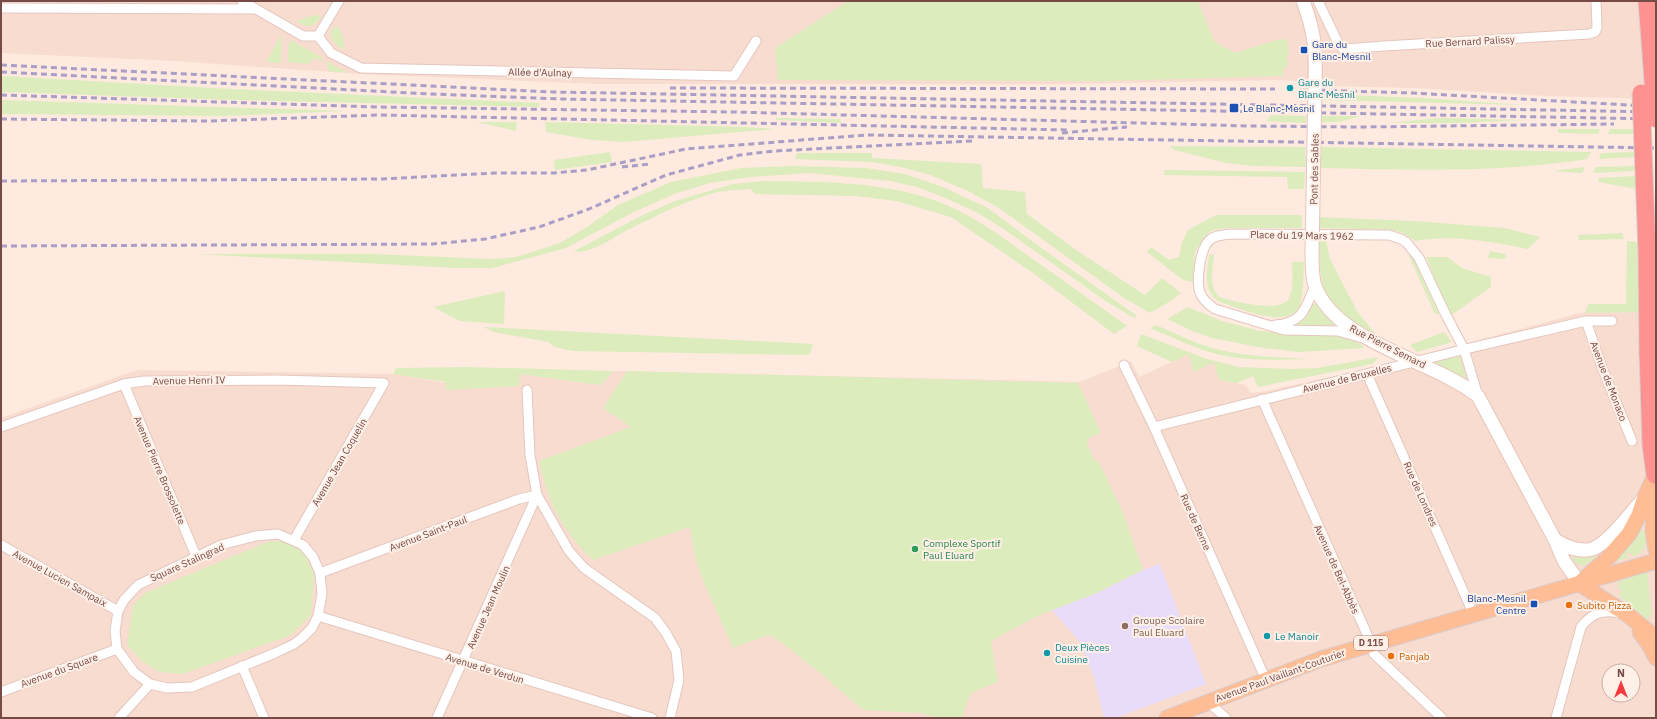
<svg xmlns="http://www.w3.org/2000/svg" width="1657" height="719" font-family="'IBM Plex Sans',sans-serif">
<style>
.residential{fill:#f8dcd0;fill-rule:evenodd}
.education{fill:#e8dcfa}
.green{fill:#dcecbd}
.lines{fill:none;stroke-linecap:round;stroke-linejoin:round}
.minor-casing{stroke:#e4c6be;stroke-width:11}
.secondary-casing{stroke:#eac4ba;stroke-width:15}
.primary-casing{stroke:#d9cccb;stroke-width:17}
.motorway-casing{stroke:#d9cccb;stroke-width:19}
.minor{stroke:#fff;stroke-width:9}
.secondary{stroke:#fff;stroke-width:13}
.primary{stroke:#ffbd95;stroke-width:15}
.motorway{stroke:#fd9291;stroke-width:17}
.rail{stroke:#aa9ec7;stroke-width:3;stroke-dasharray:6 4;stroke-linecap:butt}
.secondary-bridge-casing{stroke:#eac4ba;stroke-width:15;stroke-linecap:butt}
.motorway-bridge-casing{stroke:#d9cccb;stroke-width:19;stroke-linecap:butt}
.secondary-bridge{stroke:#fff;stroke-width:13}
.motorway-bridge{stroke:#fd9291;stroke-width:17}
.transit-dot{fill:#1a4fb4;stroke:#fff0e7;stroke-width:1.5}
.culture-dot{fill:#0f9aa8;stroke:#fff0e7;stroke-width:1.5}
.leisure-dot{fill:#2e9e5b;stroke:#fff0e7;stroke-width:1.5}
.food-dot{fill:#e8710a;stroke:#fff0e7;stroke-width:1.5}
.education-dot{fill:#8d6e63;stroke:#fff0e7;stroke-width:1.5}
.labels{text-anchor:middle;stroke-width:4;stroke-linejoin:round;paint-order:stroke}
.shield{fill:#fff0e7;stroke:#9f7c76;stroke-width:1}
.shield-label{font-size:9px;font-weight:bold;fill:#764a45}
.street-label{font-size:10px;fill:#764a45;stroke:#fff0e7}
.transit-label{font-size:10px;fill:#164399;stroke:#fff0e7;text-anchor:start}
.culture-label{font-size:10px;fill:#0d838f;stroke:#fff0e7;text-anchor:start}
.leisure-label{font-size:10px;fill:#27864d;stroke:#fff0e7;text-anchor:start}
.food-label{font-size:10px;fill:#c56008;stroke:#fff0e7;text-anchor:start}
.education-label{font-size:10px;fill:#785e54;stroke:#fff0e7;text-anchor:start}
</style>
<rect width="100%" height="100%" fill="#feeadf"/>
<g class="residential">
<path d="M1,1H1656V99L1546,96L1416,88L1322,86L1311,92H1302L1301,81L1279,80L1064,84H596L360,74L174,61L1,53Z"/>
<path d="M1637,232H1656V718H1V418L137,370L393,374L446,383V390L520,374L600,385L614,371L1080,382L1131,361L1139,377L1189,354L1214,362L1220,380L1246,385L1250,393L1267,391L1385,365L1580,313L1640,312ZM1609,671H1633V695H1609Z"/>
</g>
<path class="education" d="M1160,564L1206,684L1115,718H1104L1094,677L1080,642L1052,610L1097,593L1143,570Z"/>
<g class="green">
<path d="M848,1H1198L1214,41L1235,53L1277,40L1287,39L1289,54L1286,58L1289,63L1283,71V76L1105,81L778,80L775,48Z"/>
<path d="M315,15L322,16C313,28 308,29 296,21Z"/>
<path d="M337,26C343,33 345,40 343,50C336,45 330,40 331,30Z"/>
<path d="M282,34L281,63L266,62Z"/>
<path d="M291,40L323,58L321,61L315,58L308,64L288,62V47Z"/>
<path d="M327,61L347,73L328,71V64L326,63Z"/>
<path d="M1,76L232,89L540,103L539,107L235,100L1,92Z"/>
<path d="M1320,94L1421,98L1526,105L1320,100Z"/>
<path d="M1,100L346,111L225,116L1,114Z"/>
<path d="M1271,115L1306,116V123L1266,121Z"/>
<path d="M1319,116H1360L1340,122H1318Z"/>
<path d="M776,118L840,119L842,123L776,120Z"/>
<path d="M1439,118L1525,120L1456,123H1388Z"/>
<path d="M477,122H517L516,131Z"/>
<path d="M545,122L745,127L776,129L624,142L592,140L546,132Z"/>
<path d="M1558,129H1600L1598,134L1558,133Z"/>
<path d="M1610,129H1634V134H1608Z"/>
<path d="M1170,146L1305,147L1306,167L1253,166L1226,163L1174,150Z"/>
<path d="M1320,147L1591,152L1587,159C1499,173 1409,170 1320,168Z"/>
<path d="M610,152L612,162L555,170L554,160Z"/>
<path d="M1635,152V157L1599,159L1601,153Z"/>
<path d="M797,153H872V158L981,164L983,188L1025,192L1027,214L1079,252L1145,295L1162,278L1181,293L1169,302L1150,313L1124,298L999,208L968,191L930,175L905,168L872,162L795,159Z"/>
<path d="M792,166L866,168L905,174L943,187L988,208L1040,247L1137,316L1134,318L1107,302L1005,230L978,213L948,199L917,187L890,181L809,173L750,177L710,183L674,194L630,214L566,248L492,268H456L196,254H373L492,259L517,257L560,243L587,227L618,205L671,182L741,168Z"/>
<path d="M1635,166V171L1593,173L1596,167Z"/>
<path d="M1585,167L1582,173L1552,171Z"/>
<path d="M1164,170L1305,172L1304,189H1288L1287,177L1164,175Z"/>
<path d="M1635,176L1636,189L1599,182L1598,178Z"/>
<path d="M765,181C823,182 884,181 939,202C971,214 1000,235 1027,255C1061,279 1094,302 1127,326L1114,334L1033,273L951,217L896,201L856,196L755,194L750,189C739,190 725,190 714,193C682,202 651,218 622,233C610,240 588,255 574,251L641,216L675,201L733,184Z"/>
<path d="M1216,215H1302V228H1225L1211,231L1204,237L1195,252L1193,282L1183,280L1147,252L1151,247L1169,260L1179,257L1182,242L1188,230Z"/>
<path d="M1317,217L1414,221L1505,228L1540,237L1528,249C1491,242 1453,234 1415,241L1401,232L1392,230L1318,228Z"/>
<path d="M1622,233L1624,239L1579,240L1578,235Z"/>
<path d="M1318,241H1326L1330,259L1357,311L1377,336C1364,329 1333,310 1327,296C1319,279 1319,260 1318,241Z"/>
<path d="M1627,241L1637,242L1640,312L1585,313L1588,304H1626Z"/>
<path d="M1490,251L1505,254L1506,257L1504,259L1488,258Z"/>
<path d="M1411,253L1439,314H1435L1409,256Z"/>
<path d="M1214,254C1213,269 1208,286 1219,297C1232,301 1282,314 1289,298C1294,288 1292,273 1292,262H1304C1303,275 1304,289 1301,302C1294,333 1239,308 1220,302C1202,291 1207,273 1209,255Z"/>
<path d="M1426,257H1447L1462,268L1491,277V287L1450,316Z"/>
<path d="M505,291L504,324L460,321L433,307Z"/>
<path d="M1313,303L1317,304L1334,325L1332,328L1287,326C1303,321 1308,319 1313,303Z"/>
<path d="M1188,307L1222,321L1260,331L1336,336L1356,341L1365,348L1299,352L1263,348L1212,338L1192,331L1167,319Z"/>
<path d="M1156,325C1177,334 1198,345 1220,350C1249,357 1279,357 1309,359C1279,360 1249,361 1220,355C1196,349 1173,338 1150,328Z"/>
<path d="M484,327L813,344L810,353L806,355L572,351L554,347L549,342L493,332Z"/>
<path d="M1444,332L1452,342L1417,352L1410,345Z"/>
<path d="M1141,334L1207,359L1239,367L1290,369L1317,368L1379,357L1372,364L1258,387L1253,376L1237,383L1219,380L1214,362L1194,372L1189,354L1172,362L1137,346Z"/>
<path d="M1459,355L1467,381L1430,363Z"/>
<path d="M467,367L614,371L600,385L520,374L519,386L446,390L445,382L393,374L396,368Z"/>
<path d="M627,371L1078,383L1101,433L1089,438L1087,443L1094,460L1099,462L1123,513L1143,570L1097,593L1037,616L991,641L998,682L979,689L970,694L962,718H937L921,713L863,710L819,672L774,637L768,635L733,648L702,578L695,556L690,527L593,560C560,528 550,505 539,461L631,427L603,408Z"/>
<path d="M1639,530L1645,531C1645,538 1648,547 1641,551V553L1633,556L1628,552L1626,555L1630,557L1614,562L1628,546Z"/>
<path d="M270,541L290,542L304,553L314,574L311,615L291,635L183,674L159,672L142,661L127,645L133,606L145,593Z"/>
<path d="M1595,552L1597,556L1583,566L1573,562L1572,560C1576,551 1587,553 1595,552Z"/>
<path d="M1647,572L1652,617L1648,616L1649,621L1619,596L1622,591L1618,588V582Z"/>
</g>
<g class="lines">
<defs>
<g id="minor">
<path d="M242,1L303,36H318"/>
<path d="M1318,1L1339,45L1343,49H1345L1384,46L1589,34L1595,32L1597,28L1596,1"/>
<path d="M1,8L255,9"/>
<path d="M318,36L331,53L361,68L734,76L756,41"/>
<path d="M318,36L339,1"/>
<path d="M1586,321L1603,370L1632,441"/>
<path d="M1275,325C1303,323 1306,308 1315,285"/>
<path d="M1359,337L1338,331L1284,330L1215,309C1209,305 1203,300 1200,293C1196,281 1200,246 1211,239C1216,235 1224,235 1230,234L1389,235L1401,239L1407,243L1419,258L1446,315L1464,349L1478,396"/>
<path d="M1124,365L1154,427L1266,680"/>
<path d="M1367,374L1469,604L1473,614"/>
<path d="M124,384L196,556"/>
<path d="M527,390L530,455L537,495L569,551L584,568L655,618L666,633L676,651L679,680L670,718"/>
<path d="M1262,399L1366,632L1374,654L1442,718"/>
<path d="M1,427L124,384L144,381L278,380L384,383L294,540"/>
<path d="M1154,427L1470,348L1586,321H1612"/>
<path d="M278,534L303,545L313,557L320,573L322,594L318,616L312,628L302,638L294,644L275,653L192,687L167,688L150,684L134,672L117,649L115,631L118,611L124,600L138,585L221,545L255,536Z"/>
<path d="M1,545L118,611"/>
<path d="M320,573L519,499L537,495"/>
<path d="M318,616L652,718"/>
<path d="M242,666L264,718"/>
<path d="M1,692L117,649"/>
<path d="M1208,702L1226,718"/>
<path d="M119,718L150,684"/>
<path d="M437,718L537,495"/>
<path d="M1556,718L1581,627C1591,614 1602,609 1619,613"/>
</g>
<g id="secondary">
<path d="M1303,1C1315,33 1316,49 1315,83"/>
<path d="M1312,255C1312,265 1312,277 1315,286C1336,343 1433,360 1478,396L1555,540L1564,561L1580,584"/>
<path d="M1555,540C1565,546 1575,551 1587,550C1604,550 1632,511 1644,498"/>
</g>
<g id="primary">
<path d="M1655,481L1653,530L1656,550"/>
<path d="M1583,580L1609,557L1629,534L1639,515L1645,497L1655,475"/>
<path d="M1580,584L1628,615L1656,638"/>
<path d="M1640,632L1650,646L1656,658"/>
<path d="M1167,718L1321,659L1656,561"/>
</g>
<g id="motorway">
<path d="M1647,1L1654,94"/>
<path d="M1648,352L1651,445L1655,475"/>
</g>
</defs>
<use href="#minor" class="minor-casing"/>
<use href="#secondary" class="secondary-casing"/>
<use href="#primary" class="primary-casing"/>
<use href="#motorway" class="motorway-casing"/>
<use href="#minor" class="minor"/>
<use href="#secondary" class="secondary"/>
<use href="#primary" class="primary"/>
<use href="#motorway" class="motorway"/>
<g class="rail">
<path d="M1,65L553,92L1656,112"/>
<path d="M1,72L432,94L560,99L1656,119"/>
<path d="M670,88L1275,89"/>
<path d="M1311,90L1412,93L1646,106"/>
<path d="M1,95L377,107L734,112L1250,126L1360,127L1614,124"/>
<path d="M1,119L209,121L380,115L1067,130"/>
<path d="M1062,133L1127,127"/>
<path d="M622,167L650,164"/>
<path d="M1,181L381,179L495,173H554L587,170L686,149L867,135L1656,148"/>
<path d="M1,246L433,244L485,239L539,227L589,209L666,175L740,155L774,151L972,141"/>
</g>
<defs>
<path id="secondary-bridge" d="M1312,255L1315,83"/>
<g id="motorway-bridge">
<path d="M1641,93L1647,252L1648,352"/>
<path d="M1654,94L1656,119"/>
</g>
</defs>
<use href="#secondary-bridge" class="secondary-bridge-casing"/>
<use href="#motorway-bridge" class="motorway-bridge-casing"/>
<use href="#secondary-bridge" class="secondary-bridge"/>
<use href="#motorway-bridge" class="motorway-bridge"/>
</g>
<g class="transit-dot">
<rect x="1300" y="46" width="8" height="8" rx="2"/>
<rect x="1229" y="103" width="10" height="10" rx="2"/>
<rect x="1530" y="600" width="8" height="8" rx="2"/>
</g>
<g class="culture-dot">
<circle cx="1290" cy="88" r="4"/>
<circle cx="1267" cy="636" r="4"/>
<circle cx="1047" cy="653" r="4"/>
</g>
<circle class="leisure-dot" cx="915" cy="549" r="4"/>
<g class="food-dot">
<circle cx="1569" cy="605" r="4"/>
<circle cx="1391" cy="656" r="4"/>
</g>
<circle class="education-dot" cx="1125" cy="626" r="4"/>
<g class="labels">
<rect class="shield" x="1354" y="636" width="34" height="14" rx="3"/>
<g class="shield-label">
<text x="1371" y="646">D 115</text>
</g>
<g class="street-label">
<text transform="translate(1470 41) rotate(-3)" y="4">Rue Bernard Palissy</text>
<text transform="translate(540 72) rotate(1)" y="4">Allée d'Aulnay</text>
<text transform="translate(1314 169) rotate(-89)" y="4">Pont des Sables</text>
<text transform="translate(1302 235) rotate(1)" y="4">Place du 19 Mars 1962</text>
<text transform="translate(1388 346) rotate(27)" y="4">Rue Pierre Semard</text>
<text transform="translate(1347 378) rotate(-14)" y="4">Avenue de Bruxelles</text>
<text transform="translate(189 380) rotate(-1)" y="4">Avenue Henri IV</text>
<text transform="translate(1609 381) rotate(69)" y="4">Avenue de Monaco</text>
<text transform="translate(339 462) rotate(-60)" y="4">Avenue Jean Coquelin</text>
<text transform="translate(160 470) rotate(67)" y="4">Avenue Pierre Brossolette</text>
<text transform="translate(1421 494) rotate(66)" y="4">Rue de Londres</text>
<text transform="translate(1196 522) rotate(66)" y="4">Rue de Berne</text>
<text transform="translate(428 533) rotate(-21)" y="4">Avenue Saint-Paul</text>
<text transform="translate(187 562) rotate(-24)" y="4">Square Stalingrad</text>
<text transform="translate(1337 569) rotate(66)" y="4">Avenue de Bel-Abbès</text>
<text transform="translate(60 578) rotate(29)" y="4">Avenue Lucien Sampaix</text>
<text transform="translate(488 607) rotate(-66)" y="4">Avenue Jean Moulin</text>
<text transform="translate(485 668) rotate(17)" y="4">Avenue de Verdun</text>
<text transform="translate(59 670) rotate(-20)" y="4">Avenue du Square</text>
<text transform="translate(1280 675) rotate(-20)" y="4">Avenue Paul Vaillant-Couturier</text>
</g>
<g class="transit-label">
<text x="1312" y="48">Gare du<tspan x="1312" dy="12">Blanc-Mesnil</tspan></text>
<text x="1243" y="112">Le Blanc-Mesnil</text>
<text x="1526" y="602" text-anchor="end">Blanc-Mesnil<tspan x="1526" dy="12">Centre</tspan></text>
</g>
<g class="culture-label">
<text x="1298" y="86">Gare du<tspan x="1298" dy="12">Blanc Mesnil</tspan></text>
<text x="1275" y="640">Le Manoir</text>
<text x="1055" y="651">Deux Pièces<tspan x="1055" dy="12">Cuisine</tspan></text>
</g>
<g class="leisure-label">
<text x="923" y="547">Complexe Sportif<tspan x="923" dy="12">Paul Eluard</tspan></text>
</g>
<g class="food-label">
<text x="1577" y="609">Subito Pizza</text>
<text x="1399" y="660">Panjab</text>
</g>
<g class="education-label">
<text x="1133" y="624">Groupe Scolaire<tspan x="1133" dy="12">Paul Eluard</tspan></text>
</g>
</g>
<rect width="1657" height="719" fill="none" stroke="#764a45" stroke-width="4"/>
<g transform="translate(1621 683)"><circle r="19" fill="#fff0e7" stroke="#c8aea6"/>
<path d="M0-3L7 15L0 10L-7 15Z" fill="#f23a3f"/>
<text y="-6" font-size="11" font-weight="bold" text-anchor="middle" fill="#764a45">N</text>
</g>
</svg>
